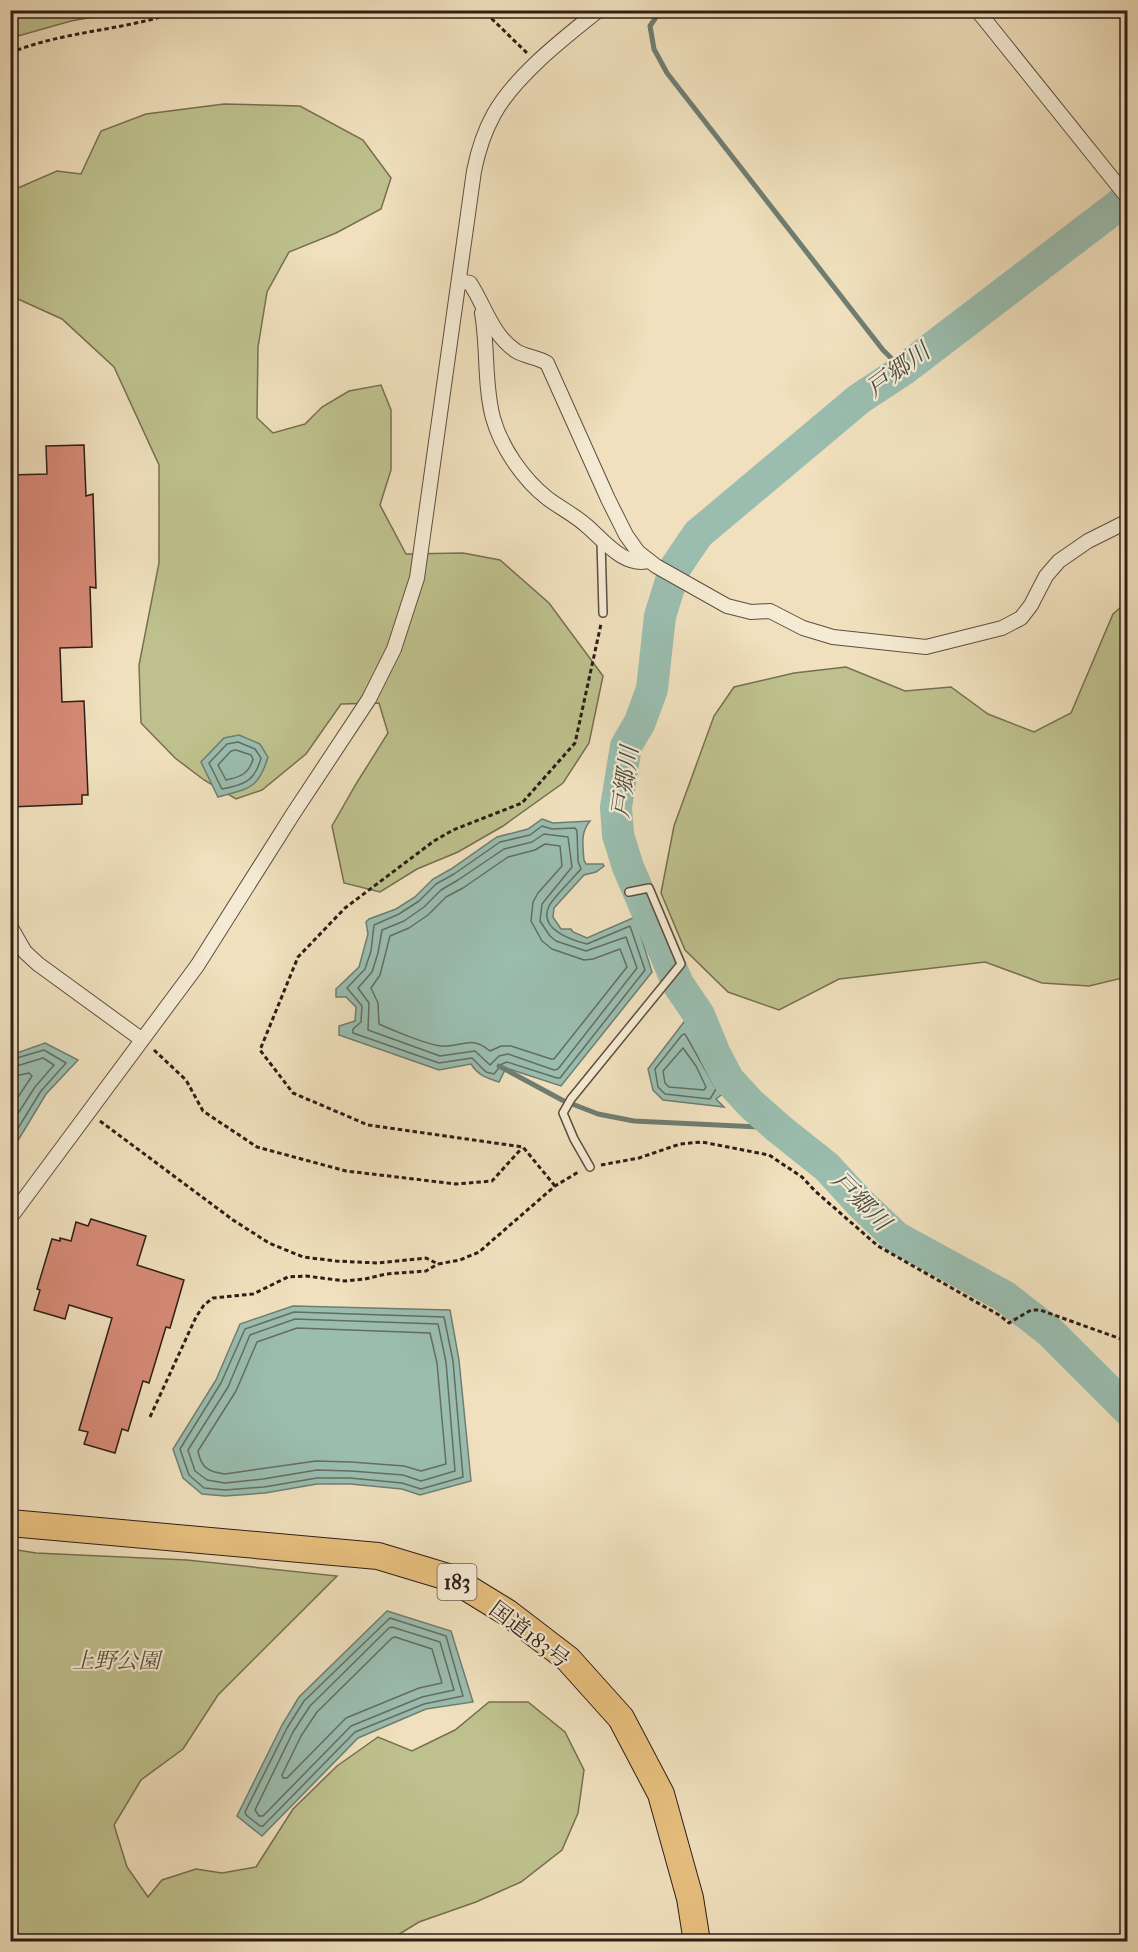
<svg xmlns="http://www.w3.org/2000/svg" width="1138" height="1952" font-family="'IM FELL French Canon','Noto Serif JP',serif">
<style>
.green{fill:#bec18d;stroke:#766f52;stroke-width:1.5}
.water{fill:#9abdaf;stroke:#6f7d72;stroke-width:1.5}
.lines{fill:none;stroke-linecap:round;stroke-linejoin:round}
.shore{stroke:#646d62;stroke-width:1.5}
.stream{stroke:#6f7d72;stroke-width:5}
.river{stroke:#9abdaf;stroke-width:32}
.building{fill:#d68a77;stroke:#2e1d16;stroke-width:1.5}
.lane-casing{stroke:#5e4e40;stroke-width:10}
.street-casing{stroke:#5e4e40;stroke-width:16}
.highway-casing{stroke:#2e1d16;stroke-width:28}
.path{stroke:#2e1d16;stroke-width:3;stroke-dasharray:4.5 3;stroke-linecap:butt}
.lane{stroke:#f5ebd4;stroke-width:7}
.street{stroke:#f5ebd4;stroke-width:14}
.highway{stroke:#e8c07e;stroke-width:26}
.labels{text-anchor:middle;stroke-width:4.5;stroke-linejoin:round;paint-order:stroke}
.shield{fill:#f5ebd4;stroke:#6a5b4f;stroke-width:1.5}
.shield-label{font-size:21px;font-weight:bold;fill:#2e1d16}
.street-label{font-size:22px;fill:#2e1d16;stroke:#f5ebd4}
.park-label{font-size:22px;font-style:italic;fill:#594e3a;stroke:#f5ebd4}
.water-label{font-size:24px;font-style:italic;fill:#4e4d44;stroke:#f5ebd4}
</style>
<rect width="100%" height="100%" fill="#f0e0bd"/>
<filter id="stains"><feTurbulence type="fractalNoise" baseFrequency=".00333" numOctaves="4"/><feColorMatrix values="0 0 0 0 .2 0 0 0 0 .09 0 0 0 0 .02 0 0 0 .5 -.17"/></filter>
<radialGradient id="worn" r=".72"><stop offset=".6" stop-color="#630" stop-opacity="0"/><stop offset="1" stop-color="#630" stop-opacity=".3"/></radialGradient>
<g class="green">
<path d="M11,10H117V11L115,13L71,21L11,38Z"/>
<path d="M224,104L300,106L363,140L391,178L381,209L336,233L289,252L267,292L258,347L257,418L273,433L305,424L322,407L349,391L381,385L391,410V470L380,505L406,554L463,553L500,560L549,603L603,676L589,743L563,783L503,826L458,852L417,869L380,892L344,883L332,826L356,784L388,733L379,703L341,704L306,754L262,790L236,799L204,780L175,758L141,723L139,665L159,563V465L114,367L62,319L18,299H11V191L57,171L81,174L101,131L146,114Z"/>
<path d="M1127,602V977L1089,986L1042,983L985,962L839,979L779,1010L728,992L685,950L661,893L674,826L714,716L734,687L794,673L846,667L905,691L951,687L988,714L1034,732L1071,713L1113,614Z"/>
<path d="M11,1549L36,1553L187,1560L337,1576L218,1695L183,1749L141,1780L114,1825L127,1867L148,1897L162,1880L196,1869L222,1873L256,1867L293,1809L337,1766L378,1737L412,1751L455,1730L489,1702H528L565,1732L584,1770L578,1813L562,1850L521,1882L476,1902L419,1922L388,1941H11Z"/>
</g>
<g class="water">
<path d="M239,735L260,744L268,757C258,790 249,788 218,797L201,762L224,738Z"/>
<path d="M542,819L553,823L590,821C580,833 583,846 584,860L586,864H603L604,866L596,872L584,875L554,908L553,917L561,929H571L573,932L587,938L635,917L652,972L561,1086L506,1068L499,1082C486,1078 478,1075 471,1064L439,1070L339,1035V1026L355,1021L356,1007L346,997H336V989L359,967L368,934L366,922L369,919L396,909L415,897L433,879L451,869L497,837L528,829Z"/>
<path d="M687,1018L698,1046L708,1059L713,1073L732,1099L724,1093L716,1099L724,1107L663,1100L653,1090L648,1069Z"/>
<path d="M45,1043L78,1060L46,1094L11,1152V1055Z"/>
<path d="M293,1306L450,1310L459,1360L471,1481L420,1495L402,1489L350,1484H317L265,1493L225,1496L202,1494L183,1478L173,1449L216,1380L240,1324Z"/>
<path d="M387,1611L451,1631L473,1702L426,1709L358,1738L262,1836L237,1816L282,1725L299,1697Z"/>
</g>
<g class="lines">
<g class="shore">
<path d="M238,742L255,749L261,758C255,781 244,785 222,789L209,763L227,744Z"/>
<path d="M236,750L251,755L253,759C249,774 240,777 226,780L218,765L231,751Z"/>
<path d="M542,826L552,829L575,828L577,831L578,861L581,869C574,877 552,899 549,906C538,929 571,940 587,944L630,926L645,970L560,1078H557L507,1062L502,1064L494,1074L486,1072L472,1058L439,1063L353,1033V1029L361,1022L362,1006L347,988L365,969L371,951L374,925L399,914L419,901L436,884L454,874L500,842L530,835Z"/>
<path d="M544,834L568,837L572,867L542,904L540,921L550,936L556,941L586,951L626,937L637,968L558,1069L554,1070L508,1054L499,1056L490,1065L475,1051L440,1056L368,1030L369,1003L358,988L372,972L378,953L382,930L404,921L424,907L441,890L458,880L504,849L532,842Z"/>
<path d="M545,844L560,846L562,866L538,893L533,902L531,921L542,941L552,949L584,960L593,959L620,949L627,967L554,1059H551L511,1046H501L490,1051C470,1034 463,1048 441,1046C428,1045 392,1030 379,1024L378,1003L371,988L380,975L390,936L409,928L428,915L446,897L463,888L508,857L535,850Z"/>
<path d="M685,1034L716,1089L710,1099L665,1094L658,1087L655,1069L682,1035Z"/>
<path d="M683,1048L696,1066L706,1087L704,1090L669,1087L665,1083L663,1071Z"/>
<path d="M10,1060L44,1050L66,1063L41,1091L10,1141"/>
<path d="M10,1068L43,1058L54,1065L35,1087L10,1126"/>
<path d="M10,1077L29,1073L32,1076L10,1109"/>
<path d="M294,1312L444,1317L453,1361L463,1477L421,1489L402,1483L350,1478H317L264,1487L225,1490L204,1488L189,1475L180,1449L221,1383L245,1329Z"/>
<path d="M295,1319L438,1324L446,1362L455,1471L421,1481L403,1475L351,1471L317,1470L263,1479L225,1483L207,1480L195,1471L188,1450L228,1387L250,1335Z"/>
<path d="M297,1328L430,1333L437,1363L446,1464L421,1471L404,1466L351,1462L316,1461L225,1474C209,1472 201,1468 198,1451L236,1391L257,1342Z"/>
<path d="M390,1618L446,1636L463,1696L424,1704L355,1732L263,1826H260L246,1815L245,1812L287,1728L304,1701Z"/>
<path d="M392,1627L440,1642L454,1690L422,1697L351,1726L263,1816H259L255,1810L293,1732L310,1706L389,1628Z"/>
<path d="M395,1637L432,1649L442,1683L419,1688L346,1718L287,1778H283L282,1775L301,1736L317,1712L392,1638Z"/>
</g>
<g class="stream">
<path d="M661,10L650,26L654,49L667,73L883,350L903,370"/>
<path d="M499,1066L562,1100L598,1114L634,1121L778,1128"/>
</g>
<path class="river" d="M1128,198L903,370L859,399L698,534L675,568L660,616L652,689L640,722L626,746L616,807L618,835L628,867L678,984L699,1015L715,1054L728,1079L751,1104L778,1128L827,1167L860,1203L896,1237L1004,1296L1049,1331L1128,1410"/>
</g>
<g class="building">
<path d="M84,445L86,496L93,494L96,588L90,587L92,647L60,648L62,702L84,701L88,795H82V804L10,807V475L47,474L46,446Z"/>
<path d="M91,1219L146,1236L137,1265L184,1280L170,1328L166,1327L149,1383L143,1381L128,1431L122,1429L115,1453L84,1444L88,1432L79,1430L112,1318L69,1305L65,1319L34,1310L40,1290L37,1289L52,1239L60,1241V1238L71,1241L76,1222L88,1226Z"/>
</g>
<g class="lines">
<defs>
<g id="lane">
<path d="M601,541L603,613"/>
<path d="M590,1167L574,1139L563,1113L571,1099L681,964L649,888L629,892"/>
</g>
<g id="street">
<path d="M977,10L1128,198"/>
<path d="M459,281L470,283C485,306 492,335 516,351C526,357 537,357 547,363L608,499L626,535L638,552L656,566L727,606L751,612L770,611L803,628L833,637L926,647L1002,628L1021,618L1031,605L1046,576L1059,561L1088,541L1128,521"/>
<path d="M482,313C488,347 484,384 493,418C501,447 523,479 547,498C560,508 575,515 588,527C605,542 624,567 649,561"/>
<path d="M10,926L25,952L38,964L141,1039"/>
<path d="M10,1218L197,966L293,814L369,699L394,649L417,578L474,171C478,151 484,132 494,114C516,75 564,38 599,10"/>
</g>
<path id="highway" d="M10,1523L378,1556L451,1578L508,1613L568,1659L621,1718L661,1794L690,1898L697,1942"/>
</defs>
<use href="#lane" class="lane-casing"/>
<use href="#street" class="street-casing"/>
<use href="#highway" class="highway-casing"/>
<g class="path">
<path d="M479,10L492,19L527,53"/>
<path d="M10,53C65,30 126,31 182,10"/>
<path d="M154,1050L186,1080L203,1111L257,1147L346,1171L456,1184L492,1181L522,1148"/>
<path d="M100,1121L233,1220L269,1243L303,1257L336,1261L378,1263L426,1258L438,1264L460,1260L479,1252L555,1186L580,1171"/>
<path d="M601,1165L639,1158L680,1144L702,1142L769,1155L802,1177L815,1191L878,1246L999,1315L1009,1323L1031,1310H1040L1121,1339L1128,1346"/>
<path d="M555,1186L523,1147L368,1125L293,1093L260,1050L298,957L345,908L434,841L453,830L522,803L575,743L601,624"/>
<path d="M150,1417L196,1317L204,1305L213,1298L253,1294L288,1277L306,1276L345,1281L365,1279L386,1274L426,1271L438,1264"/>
</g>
<use href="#lane" class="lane"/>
<use href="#street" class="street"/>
<use href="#highway" class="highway"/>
</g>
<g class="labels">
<rect class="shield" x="437.5" y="1564" width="39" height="36" rx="4.5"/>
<g class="shield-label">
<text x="457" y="1589">183</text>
</g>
<g class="street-label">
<text transform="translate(530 1634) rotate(37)" y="8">国道183号</text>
</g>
<g class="park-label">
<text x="116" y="1668">上野公園</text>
</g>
<g class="water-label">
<text transform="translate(898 370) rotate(-37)" y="8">戸郷川</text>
<text transform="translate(625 782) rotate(-82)" y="8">戸郷川</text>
<text transform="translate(861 1201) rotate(45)" y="8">戸郷川</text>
</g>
</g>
<rect width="1138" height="1952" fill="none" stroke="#f0e0bd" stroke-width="36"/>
<rect x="12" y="12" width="1114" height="1928" fill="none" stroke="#2e1d16" stroke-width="3"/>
<rect x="18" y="18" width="1102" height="1916" fill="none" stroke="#2e1d16" stroke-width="1.5"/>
<rect width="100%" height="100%" filter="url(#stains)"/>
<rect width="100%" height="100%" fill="url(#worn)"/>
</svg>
